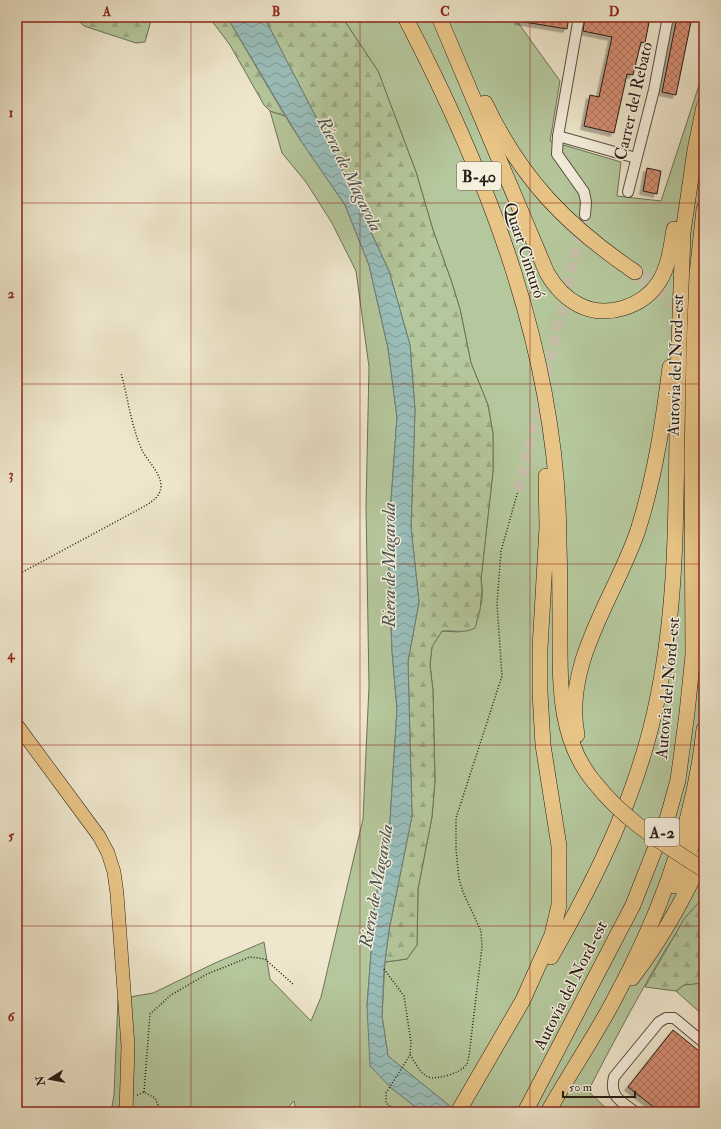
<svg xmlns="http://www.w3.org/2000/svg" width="721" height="1129" font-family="'IM FELL Double Pica',serif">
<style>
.green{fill:#b5c79c;stroke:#6e7258}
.forest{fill:url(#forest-firs);stroke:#6e7258}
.water{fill:url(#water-waves);stroke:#6c7e78}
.building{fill:url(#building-cross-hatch);stroke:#261c14;filter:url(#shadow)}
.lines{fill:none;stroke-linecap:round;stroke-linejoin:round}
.minor-tunnel{stroke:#c7bea8;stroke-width:10;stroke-dasharray:10 5;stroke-linecap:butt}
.highway-tunnel{stroke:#c7bea8;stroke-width:15;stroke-dasharray:15 8;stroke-linecap:butt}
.minor-casing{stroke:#584f42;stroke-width:12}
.major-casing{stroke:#261c14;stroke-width:14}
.highway-casing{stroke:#261c14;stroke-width:16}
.path{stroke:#261c14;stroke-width:1.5;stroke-dasharray:1 2;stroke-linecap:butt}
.minor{stroke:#f5efde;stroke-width:10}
.major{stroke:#e8c486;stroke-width:13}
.highway{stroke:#e8c486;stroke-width:15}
.highway-bridge-casing{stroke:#261c14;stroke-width:16;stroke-linecap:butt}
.highway-bridge{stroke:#e8c486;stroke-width:15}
.grid{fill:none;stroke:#8f2418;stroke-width:1;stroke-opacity:0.55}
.labels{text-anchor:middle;stroke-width:3;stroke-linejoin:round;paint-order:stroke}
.shield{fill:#f5efde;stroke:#645b51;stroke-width:1}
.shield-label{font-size:16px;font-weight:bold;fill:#261c14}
.street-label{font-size:17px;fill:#261c14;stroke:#f5efde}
.water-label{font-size:18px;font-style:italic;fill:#4f554e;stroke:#f5efde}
.neatline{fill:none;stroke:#8f2418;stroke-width:1.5}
.grid-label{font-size:13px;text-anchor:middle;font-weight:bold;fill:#8f2418}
</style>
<defs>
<pattern id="forest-firs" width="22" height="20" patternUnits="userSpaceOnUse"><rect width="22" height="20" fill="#b5c79c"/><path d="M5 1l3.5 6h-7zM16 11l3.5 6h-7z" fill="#9caa86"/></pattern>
<pattern id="water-waves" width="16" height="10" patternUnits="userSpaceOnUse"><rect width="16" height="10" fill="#9abfbb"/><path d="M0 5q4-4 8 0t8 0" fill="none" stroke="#7d9a97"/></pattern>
<pattern id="building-cross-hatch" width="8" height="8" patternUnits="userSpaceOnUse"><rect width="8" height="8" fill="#d68f75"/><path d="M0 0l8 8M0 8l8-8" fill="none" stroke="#ad745f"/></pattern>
<filter id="shadow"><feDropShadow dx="-3.5" dy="3.5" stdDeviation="0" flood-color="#0004"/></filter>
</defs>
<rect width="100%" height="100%" fill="#efe7cd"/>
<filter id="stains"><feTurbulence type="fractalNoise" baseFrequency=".005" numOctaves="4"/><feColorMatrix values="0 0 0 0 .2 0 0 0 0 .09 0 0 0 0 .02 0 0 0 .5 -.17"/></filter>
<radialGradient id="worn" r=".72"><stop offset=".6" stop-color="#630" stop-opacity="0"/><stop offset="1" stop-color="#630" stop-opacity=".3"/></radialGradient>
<g class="green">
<path d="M342,17H514L560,81L550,141L621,162L617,196L661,201L704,70V900C682,908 604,1061 588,1091L610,1112H457L388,1056L382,1016L385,962L407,959L417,945L418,889L432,817L435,781L433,691L430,665L432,646L442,631L459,632C479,611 485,610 481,579L493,471V434L488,405L471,363L460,309L451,280L433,230L416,172L378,71Z"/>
<path d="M270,111L285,116L301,141L345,205L369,265L388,348L397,417L388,543L392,651L397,709L389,837L375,901L367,1006L390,1087L422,1112H296L294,1101L284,1112H111L114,1095L118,999L153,993L215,963L264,942L270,979L311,1021L321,997L363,819L369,686L366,506L369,367L356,271L332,223L306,182L282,153Z"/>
<path d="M695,983H704V1016L676,991L684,985Z"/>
</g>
<g class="forest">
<path d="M77,17H152L145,42L136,43L84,26L77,19Z"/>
<path d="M209,17H227L285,116L270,111L264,105L230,45Z"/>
<path d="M264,17H342L378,71L416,172L433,230L451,280L460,309L471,363L488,405L493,434V471L481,579L482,589L480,610L475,628C464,634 454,630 442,631L432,647L430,665L433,691L435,781L432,817L418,889L417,945L407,959L385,962L389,930L412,816L408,661L419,602L411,527L415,410L410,345L389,271L332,148Z"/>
<path d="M701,900H704V983L684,985L676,991L645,987L684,919Z"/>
</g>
<path class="water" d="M227,17H264L332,148L389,271L410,345L415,410L411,527L419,602L408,661L412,816L389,930L384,969L382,1016L388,1056L457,1112H422L390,1087L370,1066L367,1006L375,901L389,837L397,709L392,651L388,543L397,417L388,348L369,265L345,205L301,141Z"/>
<g class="building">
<path d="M518,17H569L567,29L518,21Z"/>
<path d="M585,17H650L645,43L641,42L633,75L627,74L614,133L584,126L590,95L599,97L612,37L583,31Z"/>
<path d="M677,17H692L676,95L662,92Z"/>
<path d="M647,168L661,171L657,194L643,191Z"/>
<path d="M673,1030L704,1055V1112H660L628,1087Z"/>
</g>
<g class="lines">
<path class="minor-tunnel" d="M518,491L585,215"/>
<path class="highway-tunnel" d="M635,272L704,325"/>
<defs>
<g id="minor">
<path d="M579,17L558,136L557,154L584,192L586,202L585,215"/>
<path d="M558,136L636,158"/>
<path d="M628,192L654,90L668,17"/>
<path d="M635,1112C621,1101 609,1097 614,1077L659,1022L666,1018H674L704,1043"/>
</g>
<path id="major" d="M17,725L99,836L108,853L114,872L117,894L128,1046L126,1112"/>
<g id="highway">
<path d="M405,17C490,180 559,359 559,545C560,575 560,604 560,634C560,686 559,741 595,783"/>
<path d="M439,17L547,273C554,285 565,298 579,305C606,319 643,307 659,282C669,266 671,247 674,229"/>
<path d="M485,103C521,179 567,226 635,272"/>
<path d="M681,246L695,150L704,106"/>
<path d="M577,735C563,662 616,596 638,530C655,476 663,423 670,367"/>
<path d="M675,886L690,850L704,805"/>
<path d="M551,957C598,875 640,789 658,696C676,608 676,520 677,431C678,366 680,302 683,237"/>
<path d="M632,978C662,939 684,899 704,855"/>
<path d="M458,1112L523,1000L552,935L559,905V846L543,745L540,692V648L547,527L546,476"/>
<path d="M525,1112L633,905L668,816L678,780L687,713L693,655L692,465L694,347L697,274L704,209"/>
<path d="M548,1112C569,1074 594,1038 614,1000C659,917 694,823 704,729"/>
</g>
</defs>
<use href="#minor" class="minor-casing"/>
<use href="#major" class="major-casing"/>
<use href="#highway" class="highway-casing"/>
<g class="path">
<path d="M17,575L145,506C153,501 161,496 161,485C160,472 148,462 142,450C131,426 128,398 121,373"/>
<path d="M384,969L404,996L411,1042L410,1055"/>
<path d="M144,1092L150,1014L171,995L207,974L250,957L265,959L294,985"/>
<path d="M137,1095L144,1092L155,1098L161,1112"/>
<path d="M397,1112L386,1103V1093L410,1055C415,1062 420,1073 428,1077C437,1080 461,1073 466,1065C468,1063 468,1059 469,1056L482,947L481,931L463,892L459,879L456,849V818L502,676L497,604L501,551L518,491"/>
</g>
<use href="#minor" class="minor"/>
<use href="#major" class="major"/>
<use href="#highway" class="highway"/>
<defs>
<path id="highway-bridge" d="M595,783C625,821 664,844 704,870"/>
</defs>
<use href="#highway-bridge" class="highway-bridge-casing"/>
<use href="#highway-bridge" class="highway-bridge"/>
</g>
<path class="grid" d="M191,17V1112M360,17V1112M530,17V1112M17,203H704M17,384H704M17,564H704M17,745H704M17,926H704"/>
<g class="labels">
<g class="shield">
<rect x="457" y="162" width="44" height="28" rx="3"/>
<rect x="645" y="818" width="34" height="28" rx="3"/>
</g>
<g class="shield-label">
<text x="479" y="182">B-40</text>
<text x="662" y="838">A-2</text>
</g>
<g class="street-label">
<text transform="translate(633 101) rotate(-77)" y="6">Carrer del Rebato</text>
<text transform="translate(525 250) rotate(72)" y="6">Quart Cinturó</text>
<text transform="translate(675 365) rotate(-88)" y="6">Autovia del Nord-est</text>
<text transform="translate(667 688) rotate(-85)" y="6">Autovia del Nord-est</text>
<text transform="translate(570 985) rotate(-63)" y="6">Autovia del Nord-est</text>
</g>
<g class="water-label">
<text transform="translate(350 174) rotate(64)" y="6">Riera de Magarola</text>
<text transform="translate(389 565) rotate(-90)" y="6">Riera de Magarola</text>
<text transform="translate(376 886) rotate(-80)" y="6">Riera de Magarola</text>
</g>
</g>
<rect width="721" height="1129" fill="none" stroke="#efe7cd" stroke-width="44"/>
<g transform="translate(50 1079) rotate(259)" stroke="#f5efde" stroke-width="3" paint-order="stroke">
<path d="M0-3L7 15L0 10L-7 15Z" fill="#261c14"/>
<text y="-6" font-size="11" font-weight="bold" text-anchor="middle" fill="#261c14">N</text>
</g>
<path d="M563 1091v6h72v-6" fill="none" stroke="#261c14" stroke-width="2"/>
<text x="569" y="1091" font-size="12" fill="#261c14" stroke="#f5efde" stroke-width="3" paint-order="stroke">50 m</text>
<rect x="22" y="22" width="677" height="1085" class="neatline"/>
<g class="grid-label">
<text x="107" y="16">A</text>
<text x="276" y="16">B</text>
<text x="445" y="16">C</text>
<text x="614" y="16">D</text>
<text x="11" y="117">1</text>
<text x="11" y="298">2</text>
<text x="11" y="479">3</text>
<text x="11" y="659">4</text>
<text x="11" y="840">5</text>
<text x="11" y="1021">6</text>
</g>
<rect width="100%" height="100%" filter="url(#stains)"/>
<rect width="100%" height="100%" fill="url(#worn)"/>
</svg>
